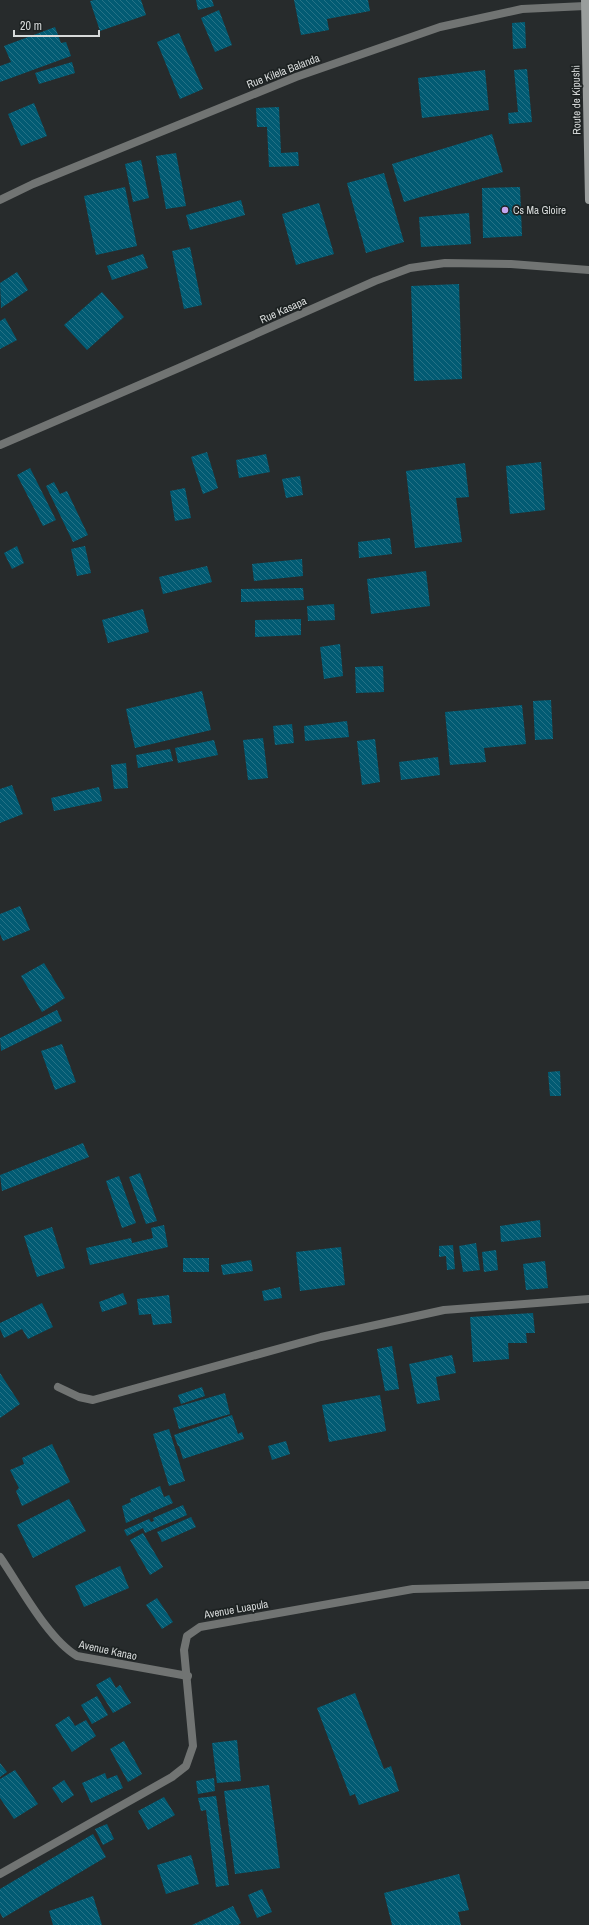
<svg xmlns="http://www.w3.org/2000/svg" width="589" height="1925" font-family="'Archivo Narrow',sans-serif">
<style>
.building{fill:url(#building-back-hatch)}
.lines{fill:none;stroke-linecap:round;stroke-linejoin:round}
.minor{stroke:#717473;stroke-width:8}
.secondary{stroke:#9a9e9d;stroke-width:8}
.poi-dot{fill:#c5a6f0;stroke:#1d2222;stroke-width:1.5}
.labels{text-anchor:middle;stroke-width:3.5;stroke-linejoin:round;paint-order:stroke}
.street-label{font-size:11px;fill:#d7dada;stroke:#1d2222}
.poi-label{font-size:11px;fill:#d7dada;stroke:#1d2222;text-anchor:start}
</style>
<defs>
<pattern id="building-back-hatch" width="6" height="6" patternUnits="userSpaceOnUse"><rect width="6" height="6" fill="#025b73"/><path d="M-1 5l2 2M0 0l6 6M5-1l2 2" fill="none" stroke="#267286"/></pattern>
</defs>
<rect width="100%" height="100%" fill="#272b2c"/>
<g class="building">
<path d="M94,0H141L146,15L100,31L90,1Z"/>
<path d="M196,0H212L214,6L198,10Z"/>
<path d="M294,0H368L370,11L327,19L329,30L301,35Z"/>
<path d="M219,10L232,45L215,52L201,18Z"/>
<path d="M525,22L526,48L513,49L512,23Z"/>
<path d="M55,27L61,43L66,42L71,56L0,82V66L11,62L4,46Z"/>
<path d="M179,33L203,89L180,99L157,42Z"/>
<path d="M72,62L75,73L39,84L35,73Z"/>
<path d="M527,69L532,122L509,124L508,113L518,112L514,70Z"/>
<path d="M485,70L489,110L422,118L418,78Z"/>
<path d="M34,103L47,136L21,146L8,114Z"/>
<path d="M279,107L281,153L298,152L299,166L269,167L267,127H257L256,108Z"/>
<path d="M492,134L503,172L404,202L392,164Z"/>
<path d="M176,153L186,206L166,209L156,156Z"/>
<path d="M141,160L149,198L133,202L125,164Z"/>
<path d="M384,173L404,242L366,253L347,183Z"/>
<path d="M125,187L137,246L96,255L84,196Z"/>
<path d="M520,187L522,236L483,238L482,188Z"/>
<path d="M241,200L245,215L190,230L186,215Z"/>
<path d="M319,203L334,254L296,265L282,214Z"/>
<path d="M469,213L471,244L421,247L419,217Z"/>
<path d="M190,247L202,305L184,309L172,251Z"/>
<path d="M143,254L148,268L112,280L107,266Z"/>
<path d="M17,272L28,290L1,308L0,283Z"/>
<path d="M459,284L462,379L414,381L411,286Z"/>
<path d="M102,292L124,317L87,350L64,325Z"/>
<path d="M5,318L17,340L0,349V321Z"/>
<path d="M207,452L218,488L203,494L191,457Z"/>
<path d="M266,454L270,472L239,478L236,460Z"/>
<path d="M541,462L545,510L510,514L506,466Z"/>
<path d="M465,463L469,497L456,498L462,542L415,548L406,471Z"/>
<path d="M30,468L56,520L43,526L17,475Z"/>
<path d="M300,476L303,495L286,498L282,479Z"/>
<path d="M54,482L60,494L67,491L88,535L73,542L46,486Z"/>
<path d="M185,488L191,518L175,521L170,491Z"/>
<path d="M390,538L392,554L359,558L358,542Z"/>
<path d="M17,546L24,563L12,569L4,553Z"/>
<path d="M85,546L91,573L77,576L71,549Z"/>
<path d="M302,559L303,576L254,581L252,564Z"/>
<path d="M207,566L212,582L163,594L159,577Z"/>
<path d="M426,571L430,606L371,614L367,579Z"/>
<path d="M303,588L304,600L241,602V589Z"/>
<path d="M334,604L335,620L308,621L307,606Z"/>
<path d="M143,609L149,632L108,643L102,620Z"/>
<path d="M301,619V635L255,637V620Z"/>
<path d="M340,644L343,676L324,679L320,647Z"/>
<path d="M383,666L384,692L356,693L355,667Z"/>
<path d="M202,691L211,730L135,748L126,709Z"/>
<path d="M551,700L553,739L535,740L533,701Z"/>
<path d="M522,705L526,744L484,748L486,762L450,765L445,712Z"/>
<path d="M347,721L349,737L305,741L304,726Z"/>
<path d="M292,724L294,743L275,745L273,726Z"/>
<path d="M263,738L268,778L248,780L243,740Z"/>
<path d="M375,739L380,782L362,785L357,741Z"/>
<path d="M214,740L218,755L178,763L175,748Z"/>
<path d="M170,749L173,761L138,768L136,755Z"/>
<path d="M438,757L440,775L401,780L399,762Z"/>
<path d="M126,763L128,788L114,789L111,765Z"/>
<path d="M12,785L23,814L0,823V789Z"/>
<path d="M99,787L102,801L54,811L51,798Z"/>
<path d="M20,906L30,930L3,941L0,934V914Z"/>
<path d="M44,963L65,998L42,1012L21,976Z"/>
<path d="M57,1010L62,1021L1,1051L0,1038Z"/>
<path d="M62,1044L76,1082L55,1090L41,1051Z"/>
<path d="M560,1071L561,1096H550L548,1072Z"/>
<path d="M83,1143L89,1157L2,1191L0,1175Z"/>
<path d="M140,1173L157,1221L146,1224L129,1177Z"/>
<path d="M119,1176L136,1223L122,1228L106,1181Z"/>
<path d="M540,1220L541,1237L501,1242L500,1226Z"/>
<path d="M164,1225L168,1247L90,1265L86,1248L131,1238L132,1243L153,1238L151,1228Z"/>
<path d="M52,1227L65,1268L37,1277L24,1236Z"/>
<path d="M476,1243L480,1270L463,1272L459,1246Z"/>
<path d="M453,1245L455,1269L447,1270L446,1256L439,1257V1246Z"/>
<path d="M341,1247L345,1285L300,1291L296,1252Z"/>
<path d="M496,1250L498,1270L484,1272L482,1252Z"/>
<rect x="183" y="1258" width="26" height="14"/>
<path d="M251,1260L253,1271L223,1275L221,1265Z"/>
<path d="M545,1261L548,1288L526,1290L523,1264Z"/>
<path d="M280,1287L282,1298L264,1301L262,1291Z"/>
<path d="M123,1293L127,1304L102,1312L99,1302Z"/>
<path d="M169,1295L172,1323L153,1325L151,1314L139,1315L137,1299Z"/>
<path d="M42,1303L53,1327L28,1339L22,1329L4,1338L0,1329V1323Z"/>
<path d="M533,1313L535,1333H526L527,1343H508L509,1359L473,1362L470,1317Z"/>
<path d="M392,1346L399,1389L385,1391L377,1349Z"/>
<path d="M452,1355L456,1373L436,1377L440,1400L417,1404L409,1364Z"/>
<path d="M0,1373L20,1404L0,1418Z"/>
<path d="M202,1387L205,1396L181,1404L178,1395Z"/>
<path d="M225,1393L230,1414L179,1429L173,1408Z"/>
<path d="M380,1395L386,1431L329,1442L322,1405Z"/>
<path d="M232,1415L238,1434L242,1432L244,1439L183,1459L179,1446H178L174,1435Z"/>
<path d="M169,1429L185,1481L169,1486L153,1434Z"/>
<path d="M286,1441L290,1454L272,1460L268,1446Z"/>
<path d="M52,1444L70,1482L22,1506L16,1491L19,1488L10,1470L24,1464L22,1458Z"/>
<path d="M160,1486L164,1497L169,1495L173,1503L126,1523L122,1506L131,1502L130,1499Z"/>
<path d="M69,1499L86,1531L33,1558L17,1525Z"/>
<path d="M183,1505L187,1515L145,1533L143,1528L127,1536L124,1530L149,1519L151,1522L154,1521L153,1518Z"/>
<path d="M191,1517L196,1527L162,1542L157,1532Z"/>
<path d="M143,1533L163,1567L150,1575L130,1540Z"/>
<path d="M120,1566L129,1588L84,1607L75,1586Z"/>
<path d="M157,1598L173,1622L162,1629L146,1605Z"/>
<path d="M110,1677L116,1688L120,1685L131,1703L113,1713L96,1685Z"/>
<path d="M355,1693L384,1769L391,1766L399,1791L359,1805L355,1794L350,1796L317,1708Z"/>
<path d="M97,1696L108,1715L92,1724L81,1705Z"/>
<path d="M69,1716L75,1726L86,1720L96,1736L72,1752L55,1725Z"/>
<path d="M237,1740L241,1781L217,1783L212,1743Z"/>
<path d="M124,1741L142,1774L128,1782L110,1749Z"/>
<path d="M0,1763L7,1772L0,1777Z"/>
<path d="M15,1770L38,1804L14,1819L0,1798V1779Z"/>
<path d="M105,1773L107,1779L117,1775L123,1788L91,1803L82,1783Z"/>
<path d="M214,1778L215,1791L198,1794L196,1781Z"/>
<path d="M64,1780L74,1795L62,1803L52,1788Z"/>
<path d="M269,1785L280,1868L235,1874L224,1791Z"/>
<path d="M216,1796L229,1885L216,1887L206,1810L201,1811L198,1798Z"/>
<path d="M164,1797L175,1815L148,1830L138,1811Z"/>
<path d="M107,1824L114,1839L103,1845L95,1829Z"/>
<path d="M93,1834L106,1857L3,1918L0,1913V1889Z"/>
<path d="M191,1855L199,1884L166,1894L157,1865Z"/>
<path d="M459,1874L469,1910L458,1912L461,1925H392L384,1893Z"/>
<path d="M262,1889L272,1912L257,1918L248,1895Z"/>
<path d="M93,1896L102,1925H53L49,1911Z"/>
<path d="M233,1906L241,1923L238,1925H192Z"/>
</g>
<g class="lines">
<g class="minor">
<path d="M0,200L33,184L296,77L440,27L522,9L585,6"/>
<path d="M0,445L181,367L375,281L410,268L445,263L511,264L589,270"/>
<path d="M58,1387L79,1397L93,1400L321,1337L444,1310L589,1299"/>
<path d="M0,1557C20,1586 48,1639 77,1656L188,1676"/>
<path d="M0,1874L172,1777L186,1766L193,1746L184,1650L187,1636L200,1627L413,1589L589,1585"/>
</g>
<path class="secondary" d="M585,0L589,200"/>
</g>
<circle class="poi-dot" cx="505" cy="210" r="4"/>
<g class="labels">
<g class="street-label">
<text transform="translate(283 71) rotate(-21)" y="4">Rue Kilela Balanda</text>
<text transform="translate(576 100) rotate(-91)" y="4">Route de Kipushi</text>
<text transform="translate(283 310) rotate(-24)" y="4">Rue Kasapa</text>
<text transform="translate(236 1609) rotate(-10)" y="4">Avenue Luapula</text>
<text transform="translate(108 1650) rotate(12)" y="4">Avenue Kanao</text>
</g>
<g class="poi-label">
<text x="513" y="214">Cs Ma Gloire</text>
</g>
</g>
<path d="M14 30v6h85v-6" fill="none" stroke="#d7dada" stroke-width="2"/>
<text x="20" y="30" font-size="12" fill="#d7dada" stroke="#1d2222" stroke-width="3" paint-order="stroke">20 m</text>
</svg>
